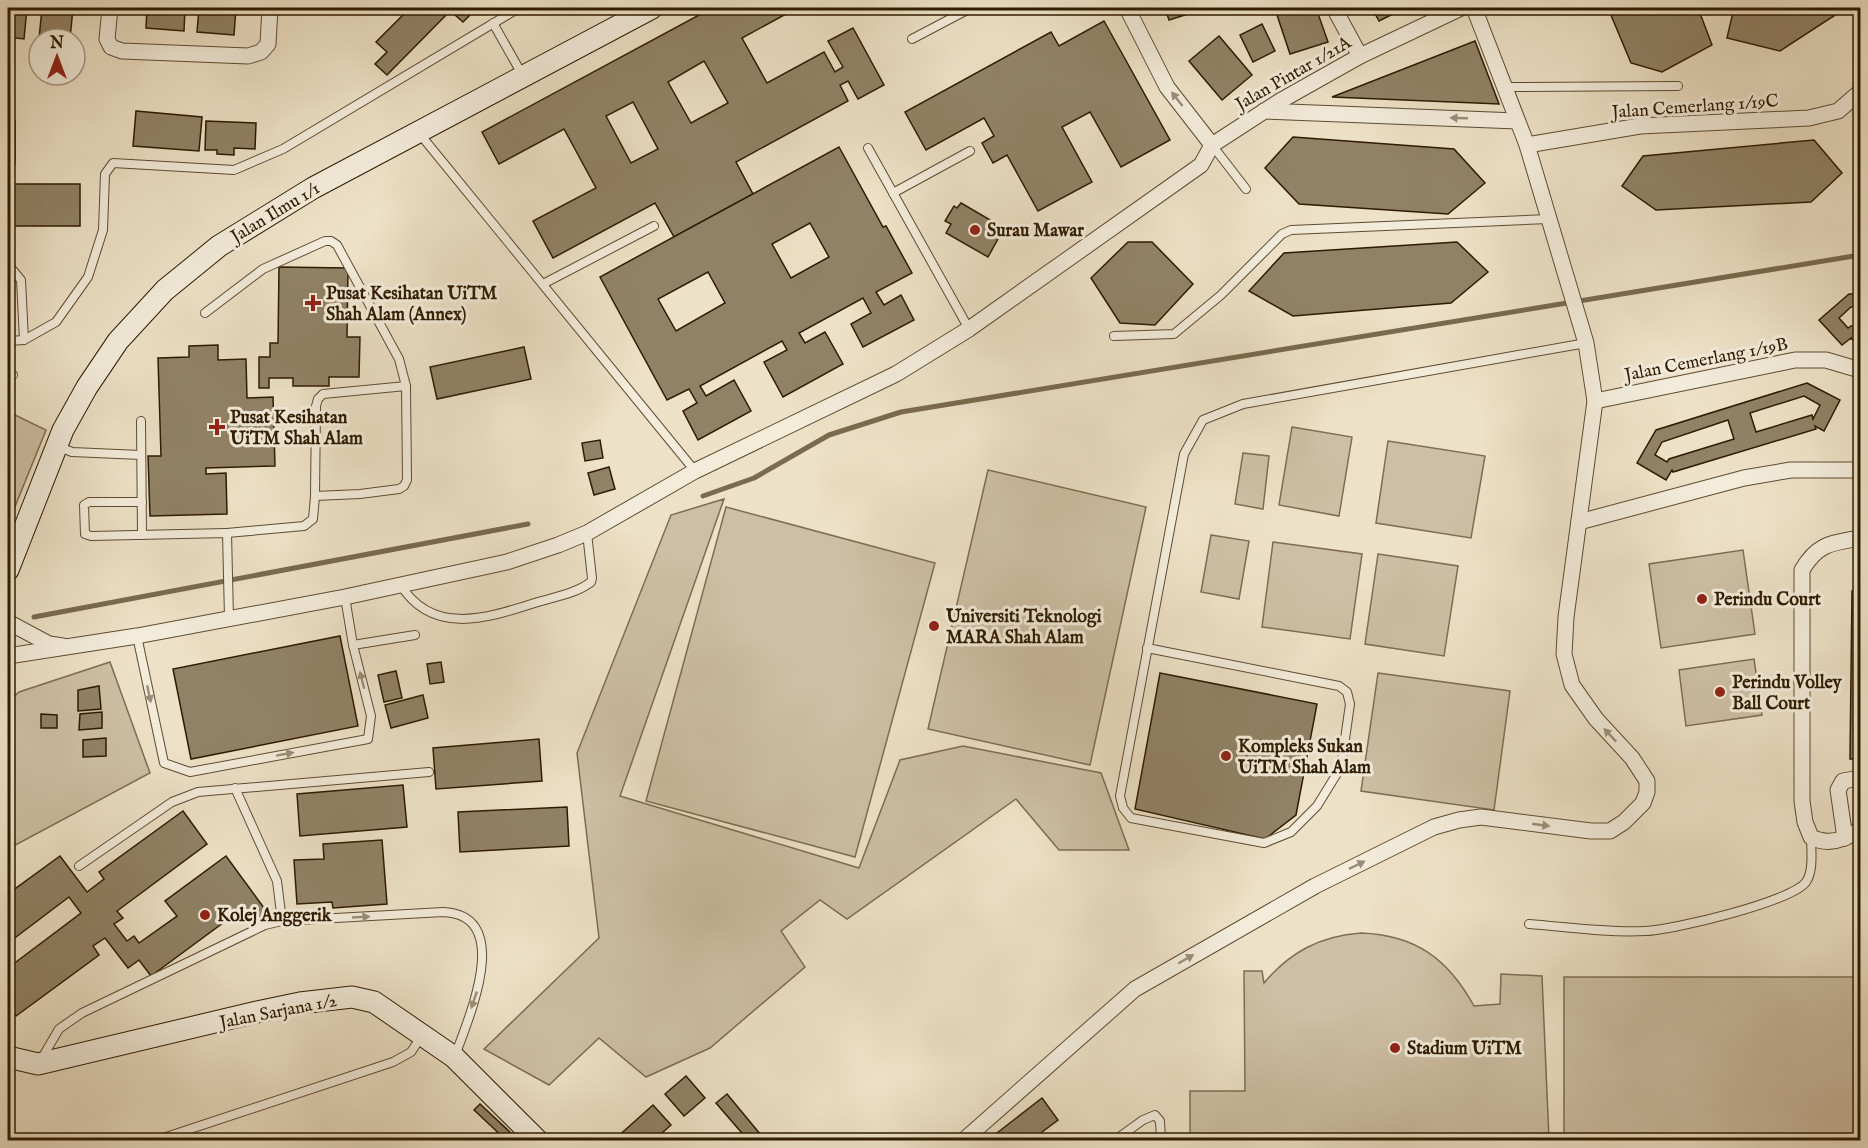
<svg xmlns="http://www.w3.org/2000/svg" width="1868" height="1148" font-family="'IM FELL English',serif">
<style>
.green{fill:#cdbfa5;stroke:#7e6d52;stroke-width:1.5}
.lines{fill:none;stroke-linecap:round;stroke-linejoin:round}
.stream{stroke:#7a6a4f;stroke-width:5}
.building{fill:#918267;stroke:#2e1b00;stroke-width:1.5;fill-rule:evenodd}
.lane-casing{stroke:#5e4c32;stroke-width:10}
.street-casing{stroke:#5e4c32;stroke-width:17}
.secondary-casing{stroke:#2e1b00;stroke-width:23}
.lane{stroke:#f3ecdb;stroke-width:8}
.street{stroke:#f3ecdb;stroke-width:15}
.secondary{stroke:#f3ecdb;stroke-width:21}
.oneway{fill:#9a8e78}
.poi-dot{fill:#8f2418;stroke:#f3ecdb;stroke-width:2}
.labels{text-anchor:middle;stroke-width:6;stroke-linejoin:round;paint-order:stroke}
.street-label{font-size:18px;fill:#2e1b00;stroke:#f3ecdb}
.poi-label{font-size:18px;font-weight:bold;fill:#2e1b00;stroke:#f3ecdb;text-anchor:start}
</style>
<rect width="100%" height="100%" fill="#ede1c7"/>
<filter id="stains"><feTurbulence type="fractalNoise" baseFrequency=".00333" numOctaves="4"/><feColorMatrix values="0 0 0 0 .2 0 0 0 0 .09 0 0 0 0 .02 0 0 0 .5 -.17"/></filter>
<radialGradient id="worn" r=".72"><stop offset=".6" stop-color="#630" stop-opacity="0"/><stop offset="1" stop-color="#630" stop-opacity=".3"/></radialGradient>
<g class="green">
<path d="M13,414L46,430L8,524V419Z"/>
<path d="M1292,427L1352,437L1339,516L1279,505Z"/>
<path d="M1388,441L1485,456L1471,538L1376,523Z"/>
<path d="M1243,453L1269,456L1263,509L1235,504Z"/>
<path d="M988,470L1146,507L1090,765L928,729Z"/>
<path d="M724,499L620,796L859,868L900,760L963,746L1101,773L1129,850H1059L1016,799L847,919L820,900L781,931L805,967L710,1048L646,1077L599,1038L549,1085L484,1049L599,938L577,753L671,515Z"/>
<path d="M726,507L935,563L855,857L646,801Z"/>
<path d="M1211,535L1249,541L1239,599L1201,592Z"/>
<path d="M1273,542L1362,554L1350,639L1262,627Z"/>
<path d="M1743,550L1755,634L1661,648L1649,564Z"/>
<path d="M1378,554L1458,566L1444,656L1365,644Z"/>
<path d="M1754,659L1762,715L1686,726L1679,670Z"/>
<path d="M110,662L150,773L8,849V702L19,692Z"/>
<path d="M1378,673L1510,691L1494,810L1361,791Z"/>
<path d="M1361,933C1416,935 1448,959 1474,1006L1500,1004L1501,974L1542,976L1549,1140H1190V1091H1245L1244,971H1262L1264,983C1290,952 1320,936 1361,933Z"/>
<rect x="1564" y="977" width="296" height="163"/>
</g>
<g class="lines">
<g class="stream">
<path d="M703,496L754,478L829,435L901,412L1860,255"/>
<path d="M34,617L528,524"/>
</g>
</g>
<g class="building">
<path d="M8,8H27L24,39L8,37Z"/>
<path d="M42,8H73L70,39H39Z"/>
<path d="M147,8H185L184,31L146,28Z"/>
<path d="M199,8H236L234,35L197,32Z"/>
<path d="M410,8H440L447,14L387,75L375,64L387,52L376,42Z"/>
<path d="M447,8H477L463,22Z"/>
<path d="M712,8H797L742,38L767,83L824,52L835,72L843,67L828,41L853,28L884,85L858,99L848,81L840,85L848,101L736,162L753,194L674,237L655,203L553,258L533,221L596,188L564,129L499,164L482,132ZM704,61L728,103L691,123L668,82ZM633,102L658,149L631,163L606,116Z"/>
<path d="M813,8H829L817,14Z"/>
<path d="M1165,8H1203L1204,9L1169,20Z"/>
<path d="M1279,8H1316L1328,42L1290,54L1275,9Z"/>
<path d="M1372,8H1405L1379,21Z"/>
<path d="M1608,8H1698L1712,45L1662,72L1631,63Z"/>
<path d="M1734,8H1846L1780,51L1727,38Z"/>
<path d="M1104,21L1170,140L1121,167L1090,112L1062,127L1092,182L1038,211L1007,155L993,163L982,143L994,136L984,118L926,150L905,112L1051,32L1059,46Z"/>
<path d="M1262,24L1275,51L1253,62L1240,35Z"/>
<path d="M1219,36L1252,75L1222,100L1189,61Z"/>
<path d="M1475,41L1499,104L1332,97Z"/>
<path d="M136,111L202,117L199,151L133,146Z"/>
<rect x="8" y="121" width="7" height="43"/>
<path d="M206,121L256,123L255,149L234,148V155L217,154V150H205Z"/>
<path d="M1293,137L1454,149L1485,183L1448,214L1299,204L1265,168Z"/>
<path d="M1814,140L1842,173L1811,202L1656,210L1622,186L1643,156Z"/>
<path d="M839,147L883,227L886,226L912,273L876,292L884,305L901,295L914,320L863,347L851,324L871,313L863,298L799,333L805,343L825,332L843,364L783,397L764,362L787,350L782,341L700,386L706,396L734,380L751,411L698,440L683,411L697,403L689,389L667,400L600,277ZM810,223L829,257L791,278L772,244ZM708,272L725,303L676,331L658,299Z"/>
<rect x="8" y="184" width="72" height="42"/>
<path d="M961,203L1004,228L988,257L946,233L951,224L945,221L954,206L957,208Z"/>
<path d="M1128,242H1152L1193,284L1155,325L1120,323L1091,278Z"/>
<path d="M1457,242L1488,272L1451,303L1293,316L1249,291L1284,253Z"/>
<path d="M279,267L348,268L347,337H360L359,377H329V386H293V378H269V388H259V357H270V343H278Z"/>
<path d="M1849,294H1860V307H1851L1839,318L1848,328L1851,326H1860V340L1851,339V338L1842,345L1819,320Z"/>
<path d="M218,345V360L246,359L247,398L273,397L275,466L206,468V474L226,473L227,514L150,516L148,456H161L158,358L189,357V346Z"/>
<path d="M524,347L531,379L437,399L430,367Z"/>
<path d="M1807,383L1840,400L1824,431L1815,426L1816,429L1673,472L1672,470L1666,480L1637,463L1656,430ZM1804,396L1820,405L1813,419L1812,415L1756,432L1750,413ZM1728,420L1734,439L1669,459L1667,462L1655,455L1662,442Z"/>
<path d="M600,440L603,458L585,461L582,443Z"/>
<path d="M609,467L615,489L594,495L588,473Z"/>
<path d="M1852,591H1860V759H1850Z"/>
<path d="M340,636L358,726L191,759L173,669Z"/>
<path d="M441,662L444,682L430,684L427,664Z"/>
<path d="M396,671L402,698L384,702L378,675Z"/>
<path d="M1160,673L1317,704L1296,815L1265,839L1135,809Z"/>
<path d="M99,686L101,709L78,711V690Z"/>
<path d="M423,695L428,718L391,728L385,705Z"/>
<path d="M102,712V728L79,730L80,714Z"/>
<path d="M41,714L57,715V728H41Z"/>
<path d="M106,738V756L83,757V740Z"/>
<path d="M539,739L542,781L436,789L433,748Z"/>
<path d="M403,785L407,827L300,836L297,794Z"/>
<path d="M567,807L569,846L460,852L458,812Z"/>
<path d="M183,811L207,844L117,911L123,918L114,924L127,941L134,936L139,943L177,916L165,901L226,856L267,912L253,923L242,909L151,976L139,960L128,968L105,938L93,946L99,955L16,1016L8,1005V968L81,913L69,897L8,943V894L60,856L87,892L104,879L99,872Z"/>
<path d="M382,840L387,904L333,908L332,902L297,904L294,860L324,859L323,844Z"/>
<path d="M686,1076L705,1098L684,1116L665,1094Z"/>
<path d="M727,1094L765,1140H748L716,1103Z"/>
<path d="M1042,1098L1058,1120L1034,1138L1036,1140H988Z"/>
<path d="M480,1104L512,1134L506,1140L474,1110Z"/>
<path d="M653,1105L671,1125L654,1140H616L615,1139Z"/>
</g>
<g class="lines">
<defs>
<g id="lane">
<path d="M493,23L523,76"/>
<path d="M912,39L971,8"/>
<path d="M1505,87L1678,86"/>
<path d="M419,133L695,471"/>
<path d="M1212,145L1246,189"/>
<path d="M868,148L969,329"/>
<path d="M893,193L970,151"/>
<path d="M8,267L11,268L21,280L24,340"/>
<path d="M543,284L654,226"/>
<path d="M205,313L263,269L325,241H331L337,245L399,359L406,386L407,480L404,486L399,489L360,494L315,496"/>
<path d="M1114,336L1174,334L1221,295L1282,234L1291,230L1549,219"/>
<path d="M8,341L24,340L56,322L88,277L103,230L105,174L113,163L234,170L283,149L519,8"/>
<path d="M8,376L13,375"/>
<path d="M141,421L142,535"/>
<path d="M57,446L72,452L141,455"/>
<path d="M1858,470L1860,455"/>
<path d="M142,502H89L84,505L85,534L91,536L227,533L229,618"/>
<path d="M227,533L304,526L313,519L315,496L316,406L318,399L323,394L406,386"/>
<path d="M400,584C433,638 490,617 538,602C555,597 577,593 591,582L592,578L587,533"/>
<path d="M137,636L164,763L190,772L368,739L371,716L353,645L345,597"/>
<path d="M353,645L415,635"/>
<path d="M1147,648L1339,686L1347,692L1350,704L1341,767L1317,806L1291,832L1264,843L1131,818L1123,808L1120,796L1184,454L1203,420L1243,404L1586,343"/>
<path d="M235,788L277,881L282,921"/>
<path d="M79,866L172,802L198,792L429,772"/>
<path d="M1529,924C1567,927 1607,933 1645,931C1673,930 1791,902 1806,882C1814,871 1811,849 1811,837"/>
<path d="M42,1058L59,1029L82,1013L265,925L282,921L443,912C515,915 468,1019 455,1056"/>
<path d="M157,1140L393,1062L411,1052L421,1037"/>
<path d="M1115,1140L1143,1120L1155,1115L1160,1121L1161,1140"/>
</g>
<g id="street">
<path d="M110,8L107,39L111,47L122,51L248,56L261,52L268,44L270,8"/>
<path d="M1127,8L1167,87L1212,145"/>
<path d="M1334,8L1360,56"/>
<path d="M1264,111L1517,121"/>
<path d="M1527,145L1640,126L1809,118L1838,111L1860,92"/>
<path d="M1595,401L1795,360H1826L1860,370"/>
<path d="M1579,522L1744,478L1791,470H1860"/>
<path d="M1860,538C1832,543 1818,543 1802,570V801L1805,822L1811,837C1828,846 1845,840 1860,829"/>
<path d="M8,622L49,644L63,646"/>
<path d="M8,656L137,636L345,597L507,562L558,545L587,533L695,471L896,374L969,329L1201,165L1212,145L1280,101L1360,56L1461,8"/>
<path d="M1845,838L1838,790L1843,781L1860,778"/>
<path d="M964,1140L1135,989L1315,886L1434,827L1459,820L1481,817L1591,831H1610L1624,822L1643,803L1647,792V781L1632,758L1596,719L1572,685L1564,654L1566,617L1595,401L1586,343L1527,145L1474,8"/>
</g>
<g id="secondary">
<path d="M8,570L63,430L87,387L118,341L165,290L219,246L313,188L652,8"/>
<path d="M8,1057L38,1064L257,1012L300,1003L352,997L374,1002L454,1057L537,1140"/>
</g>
</defs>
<use href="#lane" class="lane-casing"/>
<use href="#street" class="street-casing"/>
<use href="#secondary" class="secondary-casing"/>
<use href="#lane" class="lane"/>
<use href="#street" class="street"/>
<use href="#secondary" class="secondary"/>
</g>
<defs><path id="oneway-solid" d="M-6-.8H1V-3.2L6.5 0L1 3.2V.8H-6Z" transform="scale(1.5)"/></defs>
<g class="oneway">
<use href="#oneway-solid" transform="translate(1177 99) rotate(-128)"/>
<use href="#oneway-solid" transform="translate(1459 118) rotate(-178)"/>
<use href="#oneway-solid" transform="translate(362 680) rotate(-104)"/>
<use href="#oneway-solid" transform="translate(149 694) rotate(78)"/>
<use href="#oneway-solid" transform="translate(1610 735) rotate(-133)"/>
<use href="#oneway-solid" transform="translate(285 754) rotate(-10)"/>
<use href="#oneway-solid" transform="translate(1541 825) rotate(8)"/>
<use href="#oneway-solid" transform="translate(1357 865) rotate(-26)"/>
<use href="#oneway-solid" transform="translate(361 917) rotate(-3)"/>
<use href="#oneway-solid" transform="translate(1186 959) rotate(-30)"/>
<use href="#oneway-solid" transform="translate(474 1000) rotate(109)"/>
</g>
<g class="poi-dot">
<circle cx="975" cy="230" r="6"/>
<path d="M310 294h6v6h6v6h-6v6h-6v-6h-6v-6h6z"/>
<path d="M214 418h6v6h6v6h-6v6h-6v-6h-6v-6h6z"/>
<circle cx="1702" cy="599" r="6"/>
<circle cx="934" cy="626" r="6"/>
<circle cx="1720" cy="692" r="6"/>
<circle cx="1226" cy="756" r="6"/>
<circle cx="205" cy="915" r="6"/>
<circle cx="1395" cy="1048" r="6"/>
</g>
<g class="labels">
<g class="street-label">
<text transform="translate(1293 73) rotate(-30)" y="6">Jalan Pintar 1/21A</text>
<text transform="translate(1695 106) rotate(-4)" y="6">Jalan Cemerlang 1/19C</text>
<text transform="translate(275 212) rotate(-31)" y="6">Jalan Ilmu 1/1</text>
<text transform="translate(1706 359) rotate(-11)" y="6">Jalan Cemerlang 1/19B</text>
<text transform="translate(278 1011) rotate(-11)" y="6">Jalan Sarjana 1/2</text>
</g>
<g class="poi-label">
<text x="987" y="236">Surau Mawar</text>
<text x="326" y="299">Pusat Kesihatan UiTM<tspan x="326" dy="21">Shah Alam (Annex)</tspan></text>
<text x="230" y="423">Pusat Kesihatan<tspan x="230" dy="21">UiTM Shah Alam</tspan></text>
<text x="1714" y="605">Perindu Court</text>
<text x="946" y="622">Universiti Teknologi<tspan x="946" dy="21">MARA Shah Alam</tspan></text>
<text x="1732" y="688">Perindu Volley<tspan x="1732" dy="21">Ball Court</tspan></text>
<text x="1238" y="752">Kompleks Sukan<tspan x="1238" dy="21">UiTM Shah Alam</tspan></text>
<text x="217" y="921">Kolej Anggerik</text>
<text x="1407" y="1054">Stadium UiTM</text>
</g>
</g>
<rect width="1868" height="1148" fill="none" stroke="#ede1c7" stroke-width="30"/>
<rect x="9" y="9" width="1850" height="1130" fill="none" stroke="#2e1b00" stroke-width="3"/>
<rect x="15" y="15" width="1838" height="1118" fill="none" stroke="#2e1b00" stroke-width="1.5"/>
<g transform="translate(57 57)"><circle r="28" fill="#f3ecdb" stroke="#a49883" stroke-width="1.5"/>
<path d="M0-4.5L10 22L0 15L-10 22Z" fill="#8f2418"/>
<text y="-9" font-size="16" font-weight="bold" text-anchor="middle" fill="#2e1b00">N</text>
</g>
<rect width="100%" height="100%" filter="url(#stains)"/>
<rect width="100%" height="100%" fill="url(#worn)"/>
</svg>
